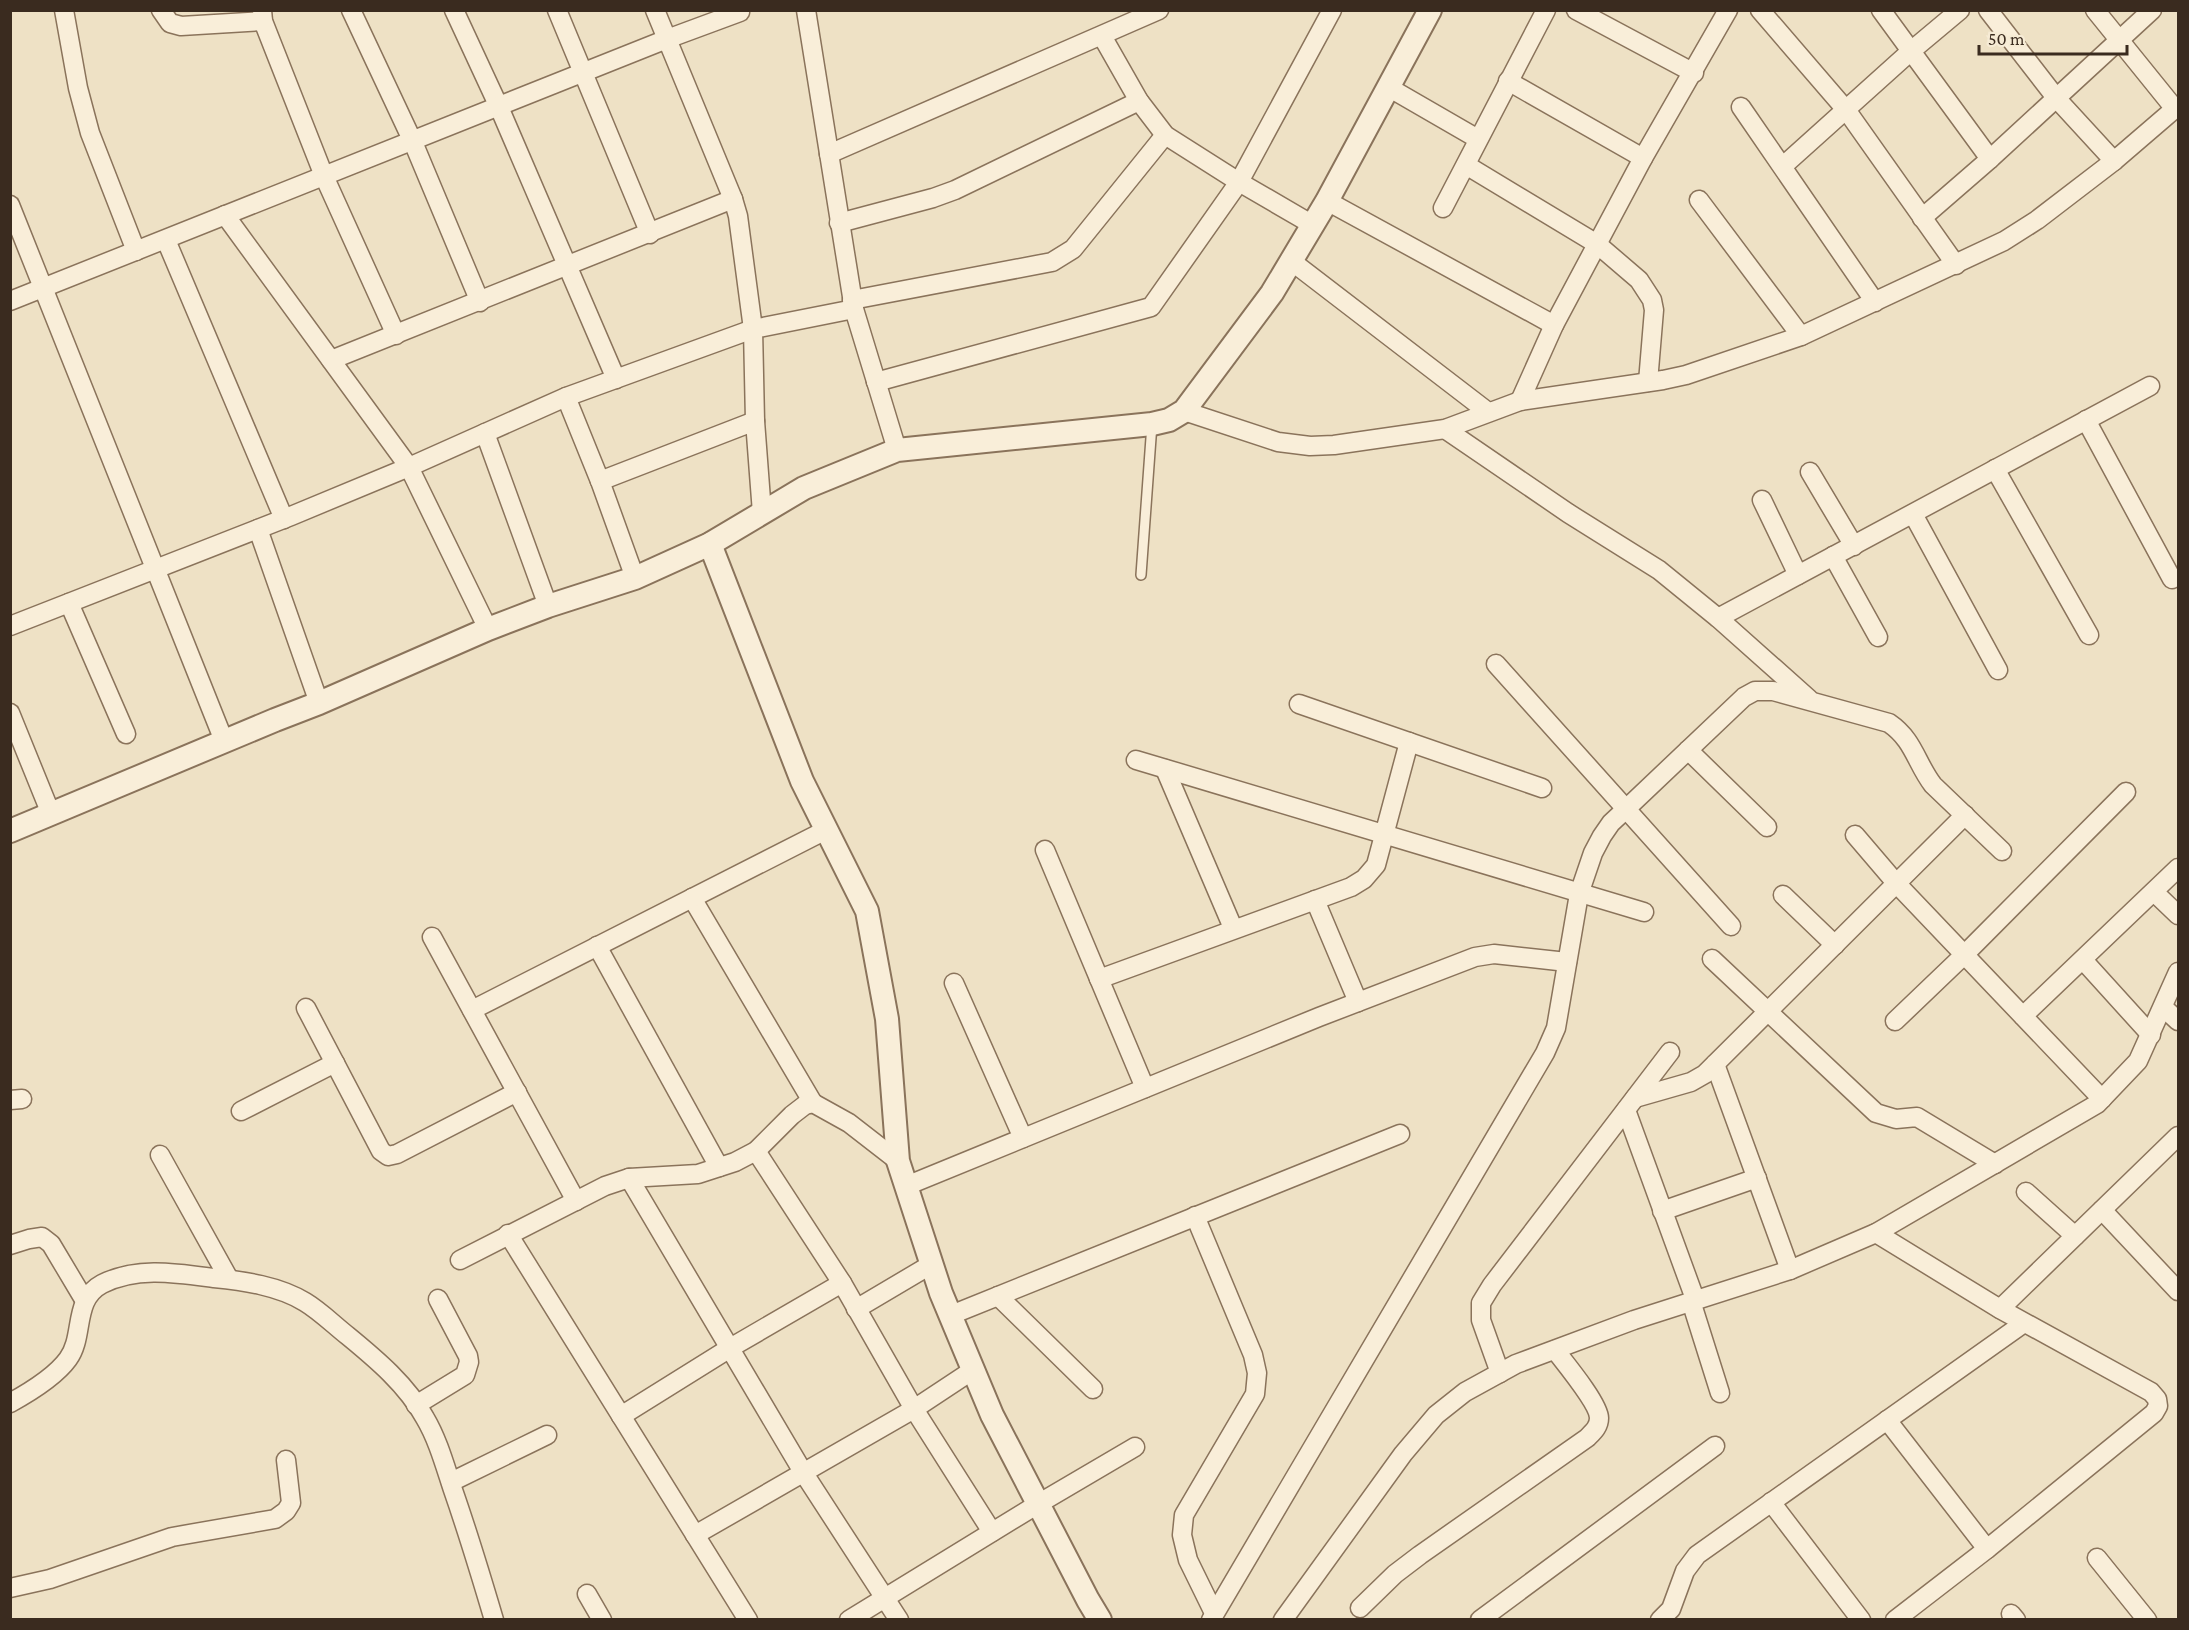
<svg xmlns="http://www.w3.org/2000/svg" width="2189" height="1630" font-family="'Crimson Pro',serif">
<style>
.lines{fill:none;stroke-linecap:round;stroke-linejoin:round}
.service-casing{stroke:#8a735b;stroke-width:12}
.minor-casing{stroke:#8a735b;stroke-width:21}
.tertiary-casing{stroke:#8a735b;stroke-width:26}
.service{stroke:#f9eed9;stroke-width:9}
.minor{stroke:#f9eed9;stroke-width:18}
.tertiary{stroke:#f9eed9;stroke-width:22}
</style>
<rect width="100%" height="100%" fill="#eee1c5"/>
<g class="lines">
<defs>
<path id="service" d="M1141,575L1152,424"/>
<g id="minor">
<path d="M64,10L78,88L90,133L136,251"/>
<path d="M161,10L170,23L181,26L263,21"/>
<path d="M262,10L263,21L324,176L396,335"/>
<path d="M351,10L413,142L480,302"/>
<path d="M454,10L499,107L616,379"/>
<path d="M557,10L650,234"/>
<path d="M655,10L733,199L738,216L753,329L755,421L762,513"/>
<path d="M806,10L854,309L897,450"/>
<path d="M1576,10L1694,73"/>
<path d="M1760,10L1847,111L1956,265"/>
<path d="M1881,10L1990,159"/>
<path d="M1988,10L2057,99L2114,161"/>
<path d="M2095,10L2175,109"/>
<path d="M1102,36L1139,101L1165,135L1239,182L1313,225"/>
<path d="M1508,81L1643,158"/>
<path d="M1388,87L1478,139"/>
<path d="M1741,107L1875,302"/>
<path d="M829,154L1159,10"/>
<path d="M1466,165L1597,244L1639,280L1652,300L1654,310L1648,382"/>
<path d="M1783,166L1911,51L1960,10"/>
<path d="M1699,200L1801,336"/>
<path d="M1327,201L1554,325"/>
<path d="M10,205L224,741"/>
<path d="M1443,208L1546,10"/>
<path d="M225,215L409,467L488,629"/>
<path d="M1922,218L1990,159L2152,10"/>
<path d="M839,223L933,198L955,190L1139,101"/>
<path d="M166,240L284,519"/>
<path d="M1290,260L1488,412"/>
<path d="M852,300L1052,262L1073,249L1165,135"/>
<path d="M10,301L667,39L740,12"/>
<path d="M331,360L733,199"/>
<path d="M876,382L1151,307L1239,182L1332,10"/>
<path d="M566,397L600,481L635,578"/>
<path d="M1520,401L1554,325L1643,158L1728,10"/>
<path d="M1184,411L1278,442L1310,446L1334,445L1445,429L1520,401L1663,380L1686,375L1801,336L2004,241L2037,220L2114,161L2178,106"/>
<path d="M2086,420L2172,579"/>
<path d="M1445,429L1568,513L1659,570L1718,618L1809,699"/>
<path d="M485,433L548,606"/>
<path d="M1995,469L2089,635"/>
<path d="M1810,472L1854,546"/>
<path d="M600,481L755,421"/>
<path d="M1762,500L1798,575"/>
<path d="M1913,514L1998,670"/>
<path d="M258,529L319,703"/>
<path d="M1833,556L1878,637"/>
<path d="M69,603L126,734"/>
<path d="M1718,618L2150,386"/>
<path d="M10,626L291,516L409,467L566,397L753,329L854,309"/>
<path d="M1496,664L1731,926"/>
<path d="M1299,704L1542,788"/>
<path d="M10,713L51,814"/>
<path d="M1688,750L1767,827"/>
<path d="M1136,760L1644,912"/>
<path d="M1165,769L1233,928"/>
<path d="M1855,835L1896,883L2102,1099"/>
<path d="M1045,850L1145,1088"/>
<path d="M2154,892L2178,915"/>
<path d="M1783,895L1835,945"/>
<path d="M692,898L813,1103"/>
<path d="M1315,900L1358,1002"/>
<path d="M432,937L576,1201"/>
<path d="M597,946L719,1167"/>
<path d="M1712,959L1876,1113L1896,1119L1917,1117L1995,1164"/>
<path d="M2083,960L2151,1035"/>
<path d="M1099,979L1351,887L1364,879L1376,865L1409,742"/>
<path d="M954,983L1023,1138"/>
<path d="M2163,1007L2178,1021"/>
<path d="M306,1008L381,1151L388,1156L397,1154L517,1092"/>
<path d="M472,1010L826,830"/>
<path d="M2023,1016L2178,868"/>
<path d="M1895,1021L1964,955L2126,792"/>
<path d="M1715,1064L1790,1270"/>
<path d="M1635,1098L1691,1082L1705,1074L1965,815"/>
<path d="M10,1100L22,1099"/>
<path d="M1626,1110L1695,1299"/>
<path d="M241,1111L335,1063"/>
<path d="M756,1151L842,1283L914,1409L992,1532"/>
<path d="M160,1155L229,1279"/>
<path d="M629,1178L803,1472L899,1620"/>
<path d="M906,1186L1319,1017L1475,957L1494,954L1567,962"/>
<path d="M2026,1192L2075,1236"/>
<path d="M2102,1210L2178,1291"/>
<path d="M1662,1211L1757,1178"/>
<path d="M1195,1216L1253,1355L1257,1373L1255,1394L1184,1515L1182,1535L1188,1560L1214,1613"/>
<path d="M1876,1233L2000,1309L2151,1392L2157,1399L2158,1406L2154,1413L1987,1549L1895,1620"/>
<path d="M508,1234L748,1620"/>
<path d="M10,1245L29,1239L42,1237L51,1244L85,1301"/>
<path d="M460,1260L605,1186L629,1178L698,1174L735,1162L756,1151L792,1115L805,1105L813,1103L849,1123L898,1161"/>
<path d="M998,1296L1093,1389"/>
<path d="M1691,1301L1720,1393"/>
<path d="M856,1309L932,1264"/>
<path d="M2000,1309L2178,1136"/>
<path d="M951,1315L1400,1134"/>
<path d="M1500,1373L1481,1320V1303L1492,1285L1670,1052"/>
<path d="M10,1403C30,1392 55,1377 68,1359C85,1336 72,1300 102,1284C137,1266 177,1273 214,1278C244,1281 279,1286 305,1302C320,1311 334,1325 348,1336C376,1359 407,1385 425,1418C438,1440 445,1466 453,1490C468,1533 481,1576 494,1620"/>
<path d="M416,1405L465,1375L469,1362L468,1356L438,1299"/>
<path d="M621,1416L730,1348L842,1283"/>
<path d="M1887,1420L1987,1549"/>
<path d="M451,1482L547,1435"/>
<path d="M1771,1502L1861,1620"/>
<path d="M695,1535L914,1409L973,1370"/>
<path d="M2097,1558L2147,1620"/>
<path d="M10,1588L50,1579L172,1537L275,1519L286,1511L291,1503L286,1460"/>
<path d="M587,1594L602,1620"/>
<path d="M1360,1608L1395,1574L1420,1555L1587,1438C1593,1432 1599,1427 1599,1418C1599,1404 1565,1363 1555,1350"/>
<path d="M2011,1614L2016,1620"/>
<path d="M849,1620L1038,1504L1135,1447"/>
<path d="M1211,1620L1545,1053L1556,1028L1579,894L1593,853L1602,836L1611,823L1626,809L1744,697L1755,691H1773L1889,723C1914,740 1916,763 1933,785L2002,851"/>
<path d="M1283,1620L1403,1454L1436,1415L1465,1392L1516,1364L1634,1320L1790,1270L1876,1233L2097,1104L2138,1061L2178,972"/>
<path d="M1480,1620L1715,1446"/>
<path d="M1660,1620L1671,1609L1685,1571L1697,1555L2024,1323"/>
</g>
<g id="tertiary">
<path d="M710,544L802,781L867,911L887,1019L898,1161L941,1293L992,1415L1088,1600L1100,1620"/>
<path d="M10,831L275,720L319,703L488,629L548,606L635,578L710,544L804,488L897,450L1152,424L1169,420L1184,411L1272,293L1327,201L1430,10"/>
</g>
</defs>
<use href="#service" class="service-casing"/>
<use href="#minor" class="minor-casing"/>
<use href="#tertiary" class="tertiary-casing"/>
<use href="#service" class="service"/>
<use href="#minor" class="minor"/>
<use href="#tertiary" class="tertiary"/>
</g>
<rect width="2189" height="1630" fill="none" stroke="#3a2b1f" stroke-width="24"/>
<path d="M1979 45v9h148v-9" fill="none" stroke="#3a2b1f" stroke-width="3"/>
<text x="1988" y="45" font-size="18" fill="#3a2b1f" stroke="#f6ebd5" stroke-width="4.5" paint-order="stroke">50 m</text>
</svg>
